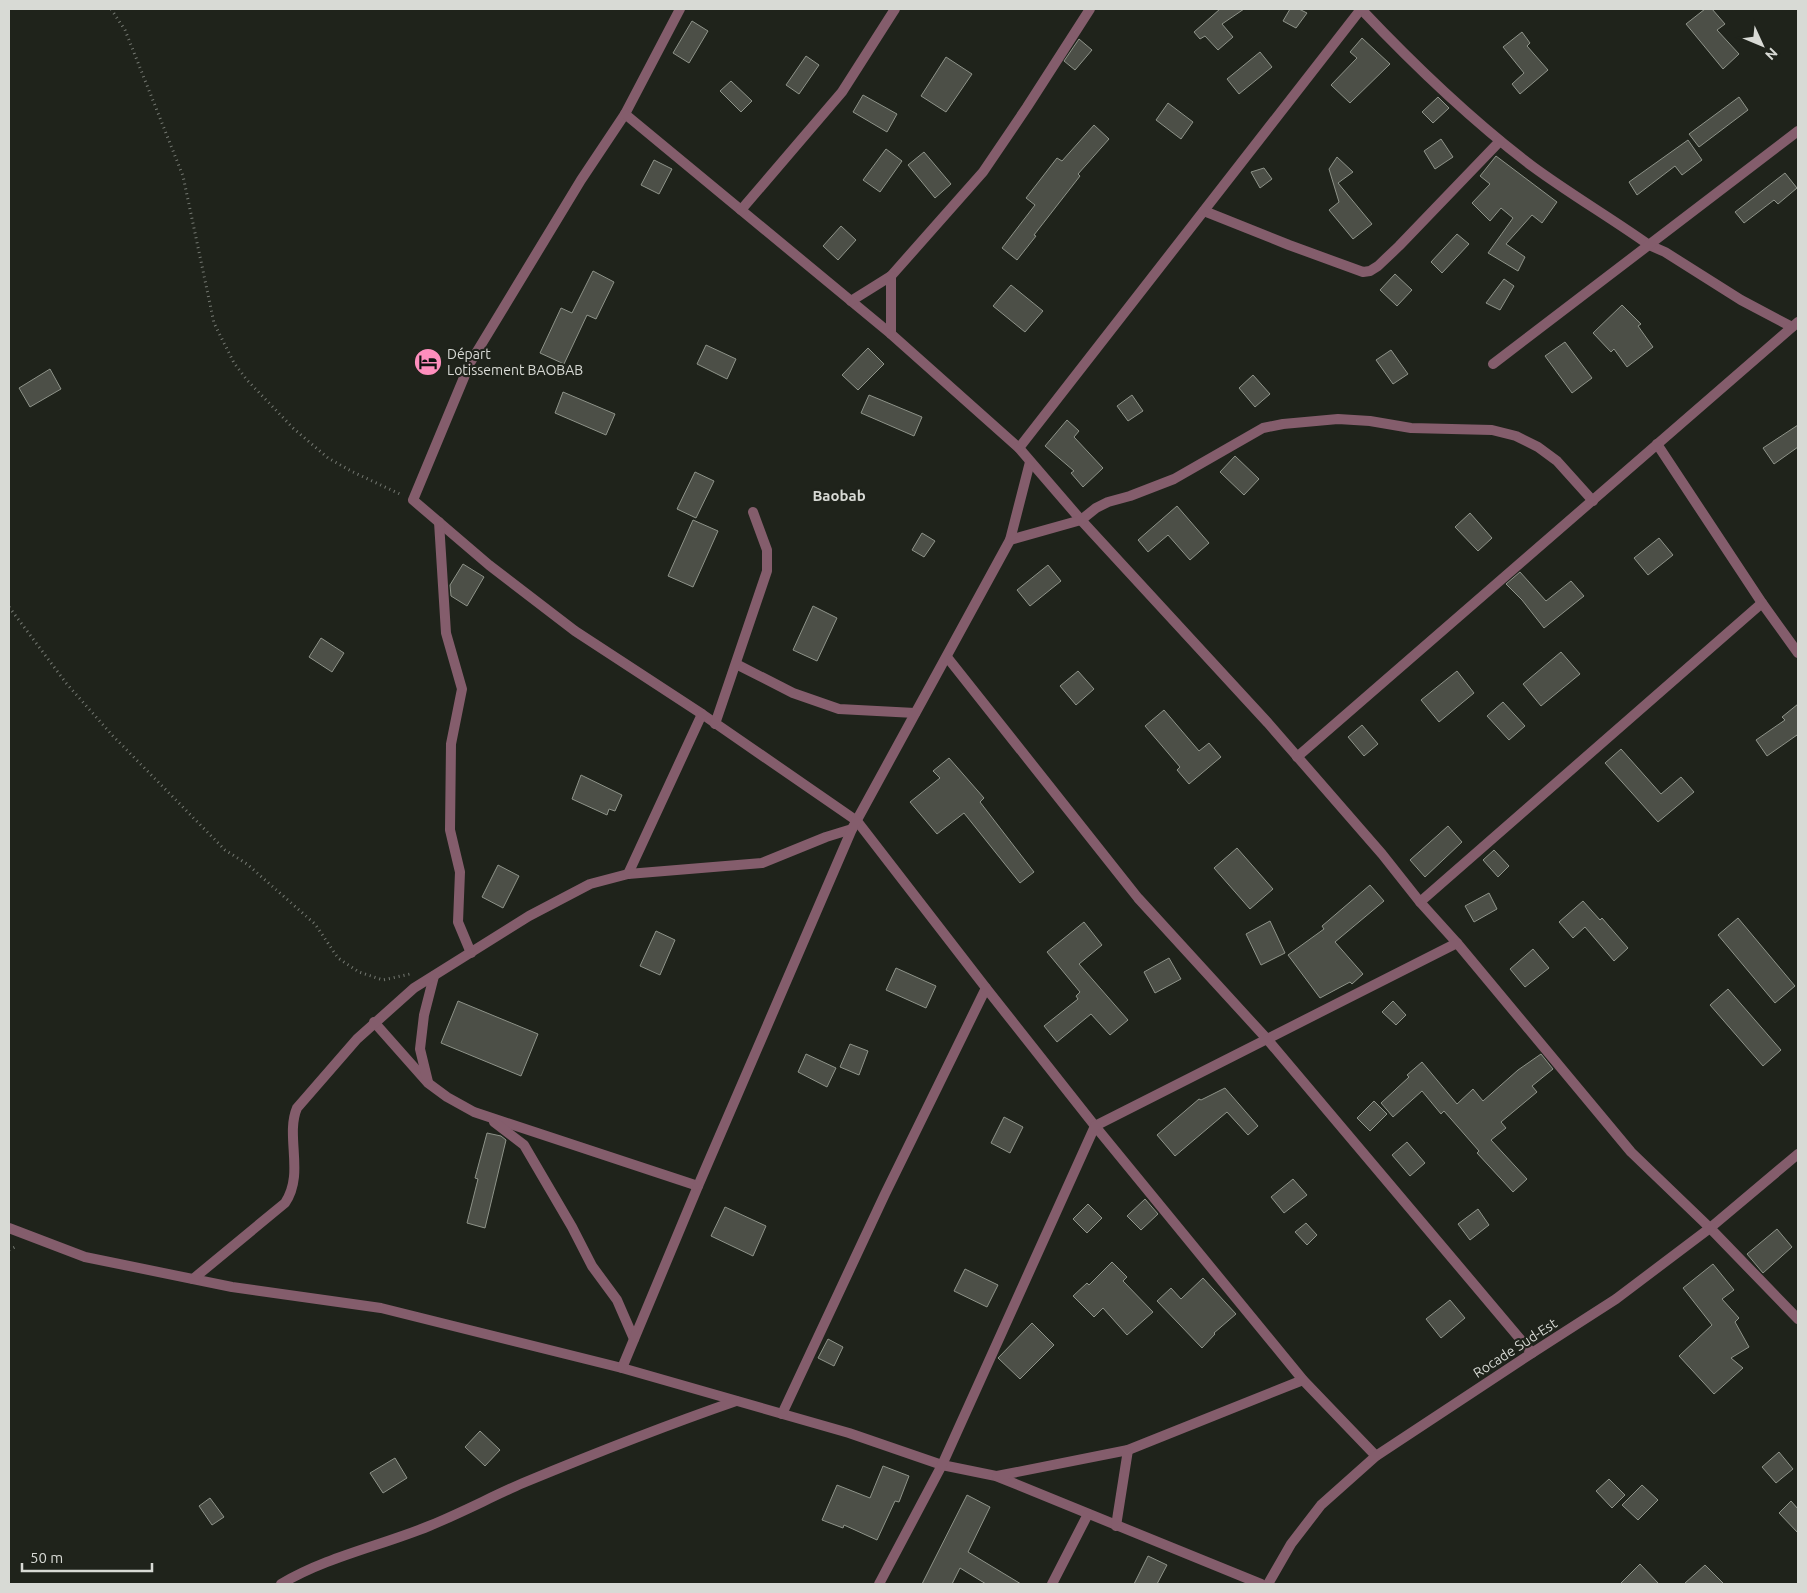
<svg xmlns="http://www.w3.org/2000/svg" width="1807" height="1593" font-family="Ubuntu,sans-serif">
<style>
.building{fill:#4c4f47;stroke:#8e9389}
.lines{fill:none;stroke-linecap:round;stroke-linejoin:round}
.path{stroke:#757972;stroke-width:3;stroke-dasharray:1 4;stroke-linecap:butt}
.minor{stroke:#845d6c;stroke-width:10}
.tertiary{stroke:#845d6c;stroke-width:10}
.labels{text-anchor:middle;stroke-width:4.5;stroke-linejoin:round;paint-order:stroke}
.poi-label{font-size:14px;fill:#d8dad5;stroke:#1f231b;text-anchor:start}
.street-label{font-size:14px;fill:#d8dad5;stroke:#1f231b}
.neighbourhood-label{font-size:15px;font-weight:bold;fill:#d8dad5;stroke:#1f231b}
</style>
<rect width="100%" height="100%" fill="#1f231b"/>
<g class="building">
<path d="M1220,9H1244L1222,24L1233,37L1218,50L1205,36L1200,39L1194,32Z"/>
<path d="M1290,9H1299L1307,13L1296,28L1283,21Z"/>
<path d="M1705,9H1712L1725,24L1717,30L1739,54L1723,69L1686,24Z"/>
<path d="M692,21L708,31L689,63L673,53Z"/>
<path d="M1522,32L1530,43L1527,46L1548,70L1520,94L1512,84L1524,73L1503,47Z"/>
<path d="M1362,38L1390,64L1350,103L1331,85L1357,58L1350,52Z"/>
<path d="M1079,39L1092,50L1075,70L1064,61Z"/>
<path d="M1260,52L1272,67L1239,94L1227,79Z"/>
<path d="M806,56L819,65L799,94L786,85Z"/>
<path d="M946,57L972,74L946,112L921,96Z"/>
<path d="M731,81L752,101L741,112L720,91Z"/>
<path d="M863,95L897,114L887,132L853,112Z"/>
<path d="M1438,97L1449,108L1433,123L1422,112Z"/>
<path d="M1739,97L1748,110L1699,147L1689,134Z"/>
<path d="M1168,103L1193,122L1181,139L1156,120Z"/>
<path d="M1094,125L1109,139L1078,174L1080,176L1034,235L1036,236L1017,260L1002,248L1035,205L1026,198L1057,158L1062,161Z"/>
<path d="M1441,139L1453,157L1435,169L1424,151Z"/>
<path d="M1688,140L1702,160L1682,175L1675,166L1637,195L1629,182Z"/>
<path d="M886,149L902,161L880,192L863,180Z"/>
<path d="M924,152L951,184L935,198L908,165Z"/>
<path d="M1496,156L1557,202L1542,223L1532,215L1506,244L1525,257L1518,271L1488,253L1513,218L1501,208L1490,221L1472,203L1490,184L1480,176Z"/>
<path d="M1337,157L1353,172L1338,183L1372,224L1353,239L1329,210L1339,202L1329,169Z"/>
<path d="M654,160L672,169L659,194L641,185Z"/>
<path d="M1264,168L1272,179L1260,188L1251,172Z"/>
<path d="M1785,173L1797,188L1778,204L1774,200L1744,223L1735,212Z"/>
<path d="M841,226L856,240L838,260L823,246Z"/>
<path d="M1457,234L1469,244L1442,273L1431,262Z"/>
<path d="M593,271L614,282L596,319L587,315L564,364L540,353L561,308L572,313Z"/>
<path d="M1395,274L1412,290L1397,306L1380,290Z"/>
<path d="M1504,279L1514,286L1500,310L1486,303Z"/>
<path d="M1011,285L1043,311L1025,332L993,306Z"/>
<path d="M1622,305L1641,324L1638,326L1653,347L1627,367L1614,349L1611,352L1593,333Z"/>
<path d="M1565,342L1592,378L1572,393L1545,356Z"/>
<path d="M706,345L736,359L727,379L697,364Z"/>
<path d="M868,348L884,364L858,390L842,375Z"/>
<path d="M1391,350L1408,374L1393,384L1376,360Z"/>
<path d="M50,369L61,389L30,407L19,388Z"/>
<path d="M1253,375L1270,394L1255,407L1239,388Z"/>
<path d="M563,392L615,414L606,435L555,413Z"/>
<path d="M869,395L922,417L914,436L861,413Z"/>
<path d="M1132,395L1143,411L1128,421L1117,406Z"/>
<path d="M1067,420L1079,431L1074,437L1103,468L1083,487L1071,473L1074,471L1045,446Z"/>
<path d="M1798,425V447L1774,464L1763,448Z"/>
<path d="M1235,456L1259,479L1244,495L1220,472Z"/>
<path d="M695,472L714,481L696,518L677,509Z"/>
<path d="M1177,506L1209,543L1190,560L1168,535L1148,552L1138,540Z"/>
<path d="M1470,513L1492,538L1478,551L1455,527Z"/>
<path d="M693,520L718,531L693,587L668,576Z"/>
<path d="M922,533L935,541L924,557L912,550Z"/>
<path d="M1659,538L1673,555L1648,575L1634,558Z"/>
<path d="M463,564L484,577L467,606L451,596L450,585Z"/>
<path d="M1048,565L1061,581L1030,606L1017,590Z"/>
<path d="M1520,572L1546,601L1571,581L1584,596L1544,628L1522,600L1506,584Z"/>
<path d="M813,606L837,618L817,661L793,650Z"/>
<path d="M321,638L344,653L332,672L309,657Z"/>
<path d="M1561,652L1580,674L1541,706L1523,684Z"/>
<path d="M1078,671L1094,689L1076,705L1060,686Z"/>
<path d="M1457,671L1474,693L1439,722L1421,700Z"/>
<path d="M1503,702L1525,726L1509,740L1487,716Z"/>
<path d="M1798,704V736L1797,735L1767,756L1756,740L1785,720L1782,717Z"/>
<path d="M1164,710L1199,751L1209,743L1221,757L1189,784L1177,770L1180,767L1145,726Z"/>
<path d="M1362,725L1378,744L1364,756L1348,737Z"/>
<path d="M1621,749L1661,794L1681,777L1694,792L1658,822L1605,763Z"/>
<path d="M949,758L984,798L980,802L1034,872L1020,883L964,813L937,834L910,802L940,778L933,771Z"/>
<path d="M581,775L622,795L615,811L609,809L607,815L572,799Z"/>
<path d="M1448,826L1462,842L1425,877L1410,860Z"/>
<path d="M1237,848L1273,889L1250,909L1214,868Z"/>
<path d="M1494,850L1509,866L1498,877L1483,860Z"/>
<path d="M498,865L519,876L503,908L482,897Z"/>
<path d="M1370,885L1384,901L1335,942L1363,974L1352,984L1350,982L1320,998L1288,955L1324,929L1322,926Z"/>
<path d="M1489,893L1497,909L1474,922L1465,906Z"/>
<path d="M1583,901L1600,920L1602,918L1628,948L1614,961L1585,927L1573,938L1559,922Z"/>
<path d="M1738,918L1795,986L1775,1003L1718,935Z"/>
<path d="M1270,921L1285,953L1261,965L1246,934Z"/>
<path d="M1084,922L1102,945L1079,964L1128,1020L1110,1035L1091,1014L1057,1042L1044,1026L1078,999L1076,996L1080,992L1047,952Z"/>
<path d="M656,931L675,940L660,975L640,966Z"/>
<path d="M1533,949L1549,968L1525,987L1510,969Z"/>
<path d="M1169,958L1181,979L1155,993L1144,972Z"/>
<path d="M896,968L936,986L926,1008L886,990Z"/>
<path d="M1728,989L1781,1050L1763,1066L1710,1005Z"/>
<path d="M458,1001L538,1034L521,1076L441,1043Z"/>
<path d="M1393,1001L1406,1015L1396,1025L1382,1012Z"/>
<path d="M850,1044L868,1051L859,1075L840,1067Z"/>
<path d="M806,1054L836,1068L827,1087L798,1072Z"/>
<path d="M1541,1054L1553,1069L1532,1086L1537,1092L1501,1122L1506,1128L1491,1140L1527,1179L1513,1192L1477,1153L1479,1151L1444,1111L1441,1114L1422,1091L1393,1117L1381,1103L1409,1077L1407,1075L1422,1062L1457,1104L1473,1089L1483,1101L1518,1070Z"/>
<path d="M1225,1088L1258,1126L1248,1135L1227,1112L1175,1156L1157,1135L1199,1099L1201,1100Z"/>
<path d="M1374,1101L1387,1114L1370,1131L1357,1118Z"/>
<path d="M1004,1117L1023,1127L1010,1153L991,1143Z"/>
<path d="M487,1133L501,1136L506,1140L485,1228L467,1223L478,1179L475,1178Z"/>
<path d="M1407,1142L1425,1163L1410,1176L1392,1155Z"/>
<path d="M1293,1179L1307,1195L1284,1213L1271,1197Z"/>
<path d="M1145,1199L1158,1214L1141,1230L1127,1216Z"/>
<path d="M1088,1204L1102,1218L1087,1233L1073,1219Z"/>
<path d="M725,1207L766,1226L753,1256L711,1236Z"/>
<path d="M1478,1209L1489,1225L1470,1240L1458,1224Z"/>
<path d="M1306,1223L1317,1235L1307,1245L1295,1232Z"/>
<path d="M1777,1229L1792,1247L1763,1273L1747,1254Z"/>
<path d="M1112,1262L1127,1277L1123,1281L1153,1312L1127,1335L1103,1308L1094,1317L1073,1296L1087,1283L1089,1285Z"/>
<path d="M1713,1264L1734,1290L1722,1299L1739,1318L1735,1322L1749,1347L1731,1358L1743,1368L1714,1394L1679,1356L1712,1325L1683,1288Z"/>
<path d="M965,1269L998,1285L987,1307L954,1291Z"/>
<path d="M1203,1278L1236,1314L1214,1333L1215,1334L1202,1348L1157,1301L1171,1288L1181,1299Z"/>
<path d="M1450,1300L1465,1318L1441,1338L1426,1319Z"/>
<path d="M1032,1323L1054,1345L1020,1379L998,1358Z"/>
<path d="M828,1339L843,1347L834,1366L818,1358Z"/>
<path d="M480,1431L500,1450L485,1466L465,1447Z"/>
<path d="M1779,1452L1793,1469L1776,1483L1762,1467Z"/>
<path d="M395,1458L407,1478L383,1493L370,1473Z"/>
<path d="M883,1466L909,1476L899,1502L895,1501L877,1540L844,1525L843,1528L822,1520L837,1485L870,1498Z"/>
<path d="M1609,1479L1625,1495L1612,1508L1596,1491Z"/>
<path d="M1642,1485L1658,1500L1638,1520L1622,1505Z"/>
<path d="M967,1495L990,1507L968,1552L1021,1584H986L960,1568L952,1584H922Z"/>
<path d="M210,1498L224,1517L212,1525L199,1506Z"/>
<path d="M1791,1501L1798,1509V1533L1779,1513Z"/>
<path d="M1148,1556L1167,1565L1157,1584H1134Z"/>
<path d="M1640,1564L1659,1584H1620Z"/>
<path d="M1705,1565L1724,1584H1684Z"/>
</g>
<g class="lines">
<g class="path">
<path d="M111,9L125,30L183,176L214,323L234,363L247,380L293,428L328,458L353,472L402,495"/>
<path d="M9,607L66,683L113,736L225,850L247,864L315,924L338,958L359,972L383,980L410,974"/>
<path d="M9,1250L17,1246"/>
</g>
<g class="minor">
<path d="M680,9L625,114L581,180L470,363L413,500L489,565L575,631L702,714L857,821L986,988L1095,1126L1303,1380L1376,1456"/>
<path d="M1361,9C1414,65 1470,119 1532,166C1570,194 1611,218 1649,245L1665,252L1741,300L1792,327"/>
<path d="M625,114L891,334L1019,448L1081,520L1268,723L1382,854L1420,902L1457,943L1631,1152L1710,1228L1798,1319"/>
<path d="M741,210L842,92L895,9"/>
<path d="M1204,211L1289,245L1363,272L1370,271L1378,266L1399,246L1500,141"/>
<path d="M851,301L891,276L983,172L1027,107L1090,9"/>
<path d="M891,334V276"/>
<path d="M1493,364L1798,131"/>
<path d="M1657,444L1762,603L1798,653"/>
<path d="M1019,448L1361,9"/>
<path d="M439,522L446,633L462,689L451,744L450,830L460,872L458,922L471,953"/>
<path d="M1010,540L1081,520L1096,508L1108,502L1130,496L1174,479L1263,428L1283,424L1338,419L1370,421L1411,428L1492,430L1516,436L1538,447L1557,461L1593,501"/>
<path d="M947,657L1138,898L1267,1039L1532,1353"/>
<path d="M736,664L793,693L839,709L915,713"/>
<path d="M715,724L767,571V550L753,512"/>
<path d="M1297,757L1798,322"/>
<path d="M628,874L702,714"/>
<path d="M1420,902L1762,603"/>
<path d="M374,1022L428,1083L447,1097L474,1112L698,1186"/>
<path d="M428,1082L420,1049L424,1015L434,976"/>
<path d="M494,1122L524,1145L572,1227L592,1266L617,1300L634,1339"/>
<path d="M9,1228L85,1257L232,1287L381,1308L622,1368L849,1433L942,1465L996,1476L1261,1584"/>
<path d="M193,1279L285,1203C305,1174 285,1136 297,1108L357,1039L414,988L529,916L590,884L628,874L762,863L826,837L852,829"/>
<path d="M622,1368L698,1186L852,829L1010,540L1030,462"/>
<path d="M782,1414L885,1194L986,988"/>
<path d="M997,1476L1128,1450L1303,1380"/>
<path d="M1116,1526L1128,1450"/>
<path d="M281,1584C326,1557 380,1546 429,1526C461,1513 491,1497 523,1483C593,1454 664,1426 736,1401"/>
<path d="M879,1584L942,1465L1095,1126L1457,943"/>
<path d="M1052,1584L1088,1514"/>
</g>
<path class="tertiary" d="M1268,1584L1291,1544L1321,1505L1376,1456L1532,1353L1616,1299L1710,1228L1798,1154"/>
</g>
<defs>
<symbol id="hotel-disc" viewBox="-11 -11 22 22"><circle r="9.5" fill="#fe8ebd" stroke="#1f231b"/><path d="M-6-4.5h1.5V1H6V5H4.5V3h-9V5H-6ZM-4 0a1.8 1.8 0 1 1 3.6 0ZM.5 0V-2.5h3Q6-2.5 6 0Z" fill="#111"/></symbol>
</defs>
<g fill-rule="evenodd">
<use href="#hotel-disc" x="412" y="346" width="32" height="32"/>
</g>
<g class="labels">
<g class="poi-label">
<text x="447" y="359">Départ<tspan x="447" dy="16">Lotissement BAOBAB</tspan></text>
</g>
<g class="street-label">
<text transform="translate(1515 1348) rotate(-33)" y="5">Rocade Sud-Est</text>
</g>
<g class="neighbourhood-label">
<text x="839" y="501">Baobab</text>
</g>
</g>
<rect width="1807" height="1593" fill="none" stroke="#d8dad5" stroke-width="20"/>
<g transform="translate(1762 45) rotate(134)" stroke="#1f231b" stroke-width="4" paint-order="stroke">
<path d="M0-4L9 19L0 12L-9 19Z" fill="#d8dad5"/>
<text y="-8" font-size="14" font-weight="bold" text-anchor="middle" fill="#d8dad5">N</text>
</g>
<path d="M22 1563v8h130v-8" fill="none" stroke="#d8dad5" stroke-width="2.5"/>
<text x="30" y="1563" font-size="15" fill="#d8dad5" stroke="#1f231b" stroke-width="4" paint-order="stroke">50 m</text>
</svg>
